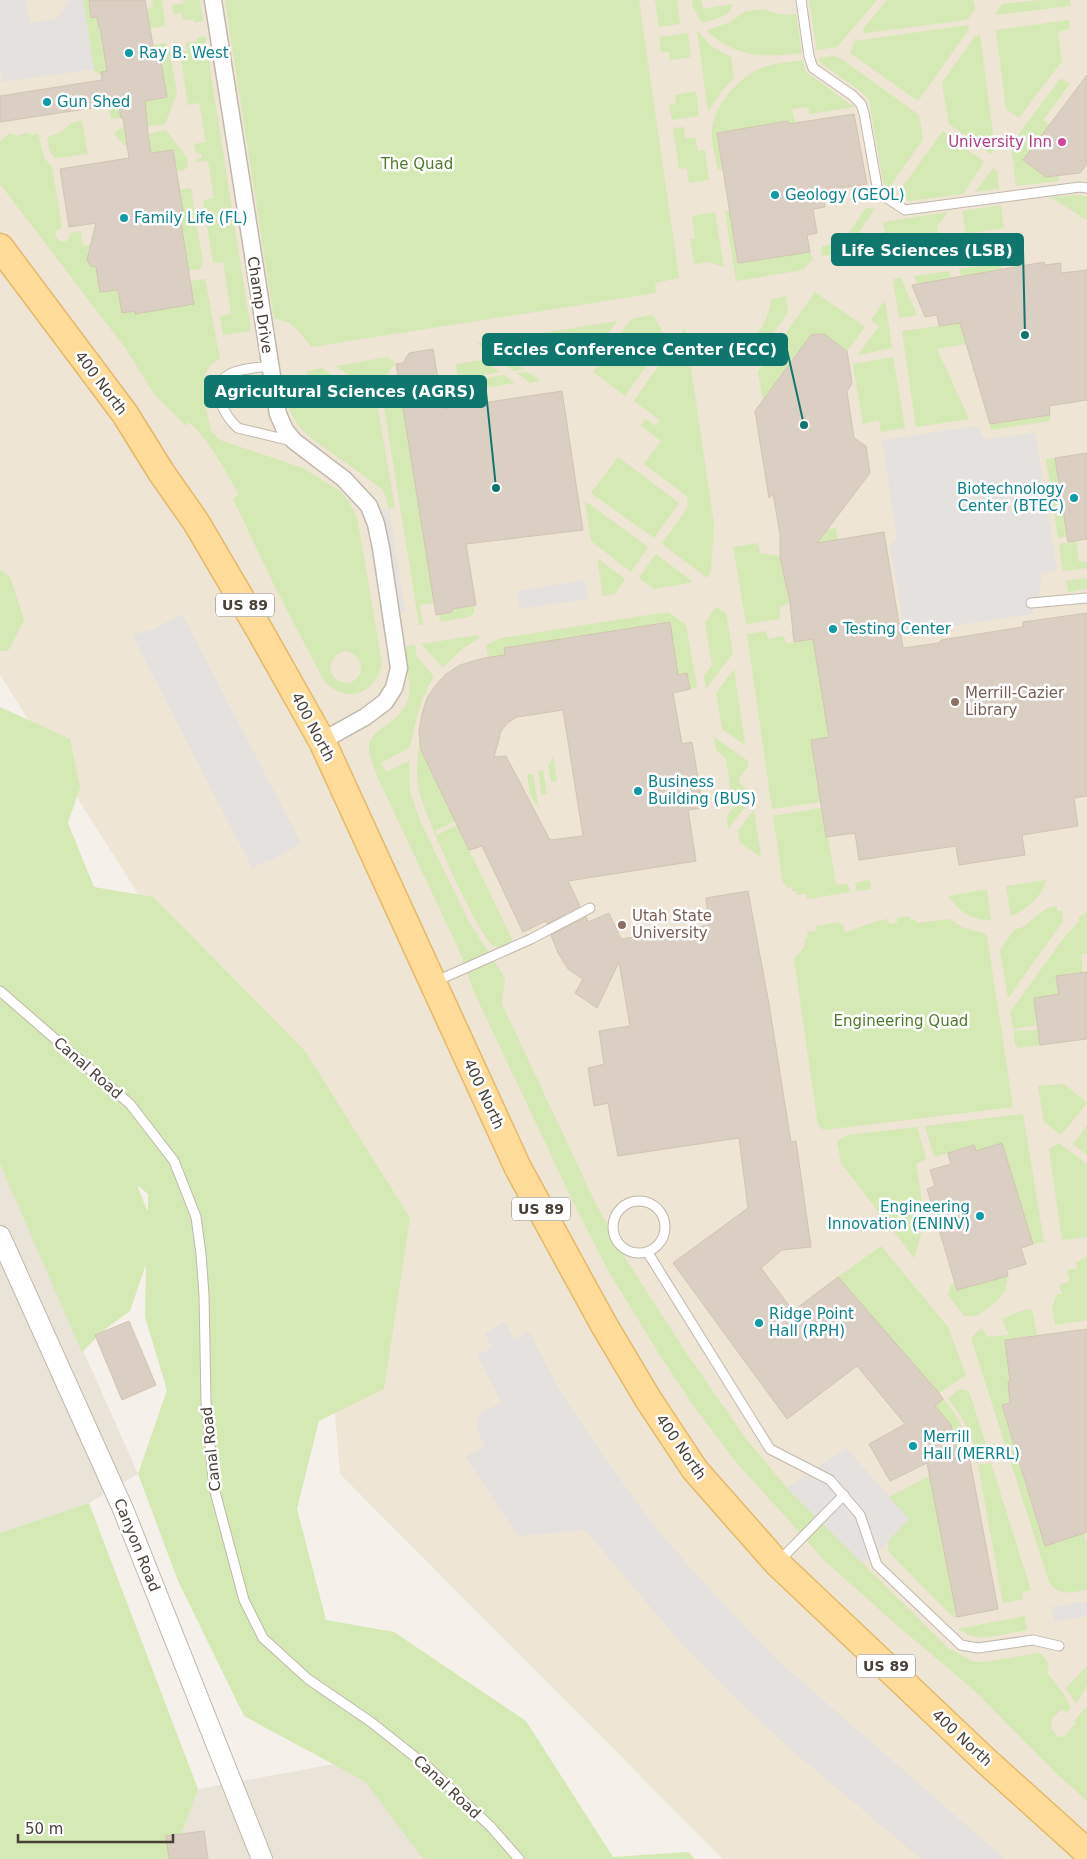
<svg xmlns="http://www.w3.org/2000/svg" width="1087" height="1859" font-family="'DejaVu Sans',sans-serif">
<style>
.residential{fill:#e9e3d8}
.education{fill:#eee5d4}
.green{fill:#d4e9b3;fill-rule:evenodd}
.parking{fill:#e4e1de}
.building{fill:#dacfc2;stroke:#d2c4b2;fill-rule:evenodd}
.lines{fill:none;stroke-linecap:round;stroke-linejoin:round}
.service-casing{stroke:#c1b8ac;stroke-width:11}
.minor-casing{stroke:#c1b8ac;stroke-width:19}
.tertiary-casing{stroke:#c1b8ac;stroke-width:22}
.primary-casing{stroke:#e5b968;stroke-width:29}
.service{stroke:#fff;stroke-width:9}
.minor{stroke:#fff;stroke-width:16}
.tertiary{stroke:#fff;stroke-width:20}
.primary{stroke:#ffdc99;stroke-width:26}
.culture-dot{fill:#0f9aa8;stroke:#fff;stroke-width:2}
.hotel-dot{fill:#d1479c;stroke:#fff;stroke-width:2}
.education-dot{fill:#8d6e63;stroke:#fff;stroke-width:2}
.labels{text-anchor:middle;stroke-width:5;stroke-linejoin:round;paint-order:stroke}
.shield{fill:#fff;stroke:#807a74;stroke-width:1}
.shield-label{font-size:14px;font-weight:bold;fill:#494138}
.culture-label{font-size:15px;fill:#0d838f;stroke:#fff;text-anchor:start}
.hotel-label{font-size:15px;fill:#b23c85;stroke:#fff;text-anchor:end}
.park-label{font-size:15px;fill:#4d7c29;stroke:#fff}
.street-label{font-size:15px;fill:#494138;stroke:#fff}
.education-label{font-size:15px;fill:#785e54;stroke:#fff;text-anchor:start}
.leader{fill:none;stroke:#0f766e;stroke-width:2}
.callout-dot{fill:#0f766e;stroke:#fff;stroke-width:2}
.callout{fill:#0f766e;stroke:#0f766e;stroke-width:2}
.callout-label{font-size:16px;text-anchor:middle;font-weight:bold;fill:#fff}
</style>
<rect width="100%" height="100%" fill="#f5f1ea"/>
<g class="residential">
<path d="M0,1164L138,1474L89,1503L0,1533Z"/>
<path d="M395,1753L507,1859H172L198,1789Z"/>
</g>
<path class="education" d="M0,0H1087V1859H723L340,1474L315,1175L0,675Z"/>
<g class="green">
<path d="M83,0H89L91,17H97L107,71L101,72V75L94,71Z"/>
<path d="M152,0H162L165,23H164V26L150,28L147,8L153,7Z"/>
<path d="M183,0H200L203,21L194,23V19L183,20L181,13L174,14L172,5L184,3Z"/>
<path d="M225,0H639L679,278L655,283L656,293L311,347C301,333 292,320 274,319Z"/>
<path d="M655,0H679L677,1L680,24L659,27Z"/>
<path d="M692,0H701L703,9L733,4C730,17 714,19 702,23L693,7Z"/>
<path d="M809,0H877L837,47L817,50Z"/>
<path d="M887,0H972L974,2L975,9L967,20L865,33L863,31L864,28Z"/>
<path d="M1040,0H1070L1071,6L995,15L1002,4Z"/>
<path d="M764,9C775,14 783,16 796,14L802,53C764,58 736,58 706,30L729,23L744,12Z"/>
<path d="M1069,20L1070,29L1058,32L1062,61L1019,118L1006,109L996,30Z"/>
<path d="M968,25L969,29L918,101L850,53L855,41Z"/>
<path d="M697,30L711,46L731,57L734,77L721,92L708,112Z"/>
<path d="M688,33L691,57L670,60L669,52L661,53L659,37Z"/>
<path d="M980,35L995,148L991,154L949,124L942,83L975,36Z"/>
<path d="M205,36L251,331L223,335L220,316L231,314L223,262L213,263L203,200L214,198L208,161L197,162L196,159L202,158L201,153L196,154L194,144L206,142L199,103L188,105L180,52L187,51L186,43L197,41V38Z"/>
<path d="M166,43L167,47H169L177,93L165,124L147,127L145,101L167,97L161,62H156L153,45Z"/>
<path d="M832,56L840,58L919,115L923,139L889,188L883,182L869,99L860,91L821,63L818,58Z"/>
<path d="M803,60L805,71L854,107L810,114L808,107L792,109L795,123L788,124L787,121L717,133L723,169L718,170C716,158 711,143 712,131C714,105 740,75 764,67C776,63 790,62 803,60Z"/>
<path d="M1061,78L1070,84L1043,120L1050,125L1023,160L1046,177L1058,175L1059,181L1016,186L1011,144Z"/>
<path d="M696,91L699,116L672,120L669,104L676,103L675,95Z"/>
<path d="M118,104L121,118L111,119L109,106Z"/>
<path d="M82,121L88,154L55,158L50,152L47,139L49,136L59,134L71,123Z"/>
<path d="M124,126L127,145H124L114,134L122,127Z"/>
<path d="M684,127L685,139L695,137L698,151L705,150L709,180L689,183L687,168L679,169L673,128Z"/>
<path d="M166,130L187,158L188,167H185V170L177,171L173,150L151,153L148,134Z"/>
<path d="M943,131L984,162L963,194L909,201L898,193Z"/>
<path d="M9,133L18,136L25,133L33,135L38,133L44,158L52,167L62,227L56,231V237L60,241L65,242L69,238L70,233L81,231L83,246L92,245V248L88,249L87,259L90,266L96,267L100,292L118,290L135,313L193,304L190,281L205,279L220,359C192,371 207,407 211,431L220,440L303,468L341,492L349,502L357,517L382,663C376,693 347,706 324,681L274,585L233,499L239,494C228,476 205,432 188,422L186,426L154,394L126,349L0,184V142ZM344,651C364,652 368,678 348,683C327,683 324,657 344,651Z"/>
<path d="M993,168L997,171L999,189L975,192Z"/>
<path d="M191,188L203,265L201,266V269L188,271L179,211H182L179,190Z"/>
<path d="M1080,195L1087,197V220L1050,197Z"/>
<path d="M1001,205L1004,228L966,234L962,211Z"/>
<path d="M868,208L875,209L844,253L822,256L821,249L823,246L843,242L865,209Z"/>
<path d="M730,210L738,263L810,252L813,259L803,270L736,281L725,211Z"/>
<path d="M715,212L724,267L708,262L694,264L690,239L695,238L692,216Z"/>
<path d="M948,212L937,226L939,236L887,244L883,222Z"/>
<path d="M1001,263L1002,269L1000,271L961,278L959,269Z"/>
<path d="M949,271L952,279L917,284L914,276Z"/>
<path d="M901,278L917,315L899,318L893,279Z"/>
<path d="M815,292L865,327L847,351L824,334L811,335L763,401L758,372Z"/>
<path d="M786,296L788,312L756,358L747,352L746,345C762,332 768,319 771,299Z"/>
<path d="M885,300L892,348L858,355L879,326L871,320Z"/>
<path d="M653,315L666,338L625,396L593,372L631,319Z"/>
<path d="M617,321L585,366L556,346L494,356L477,343Z"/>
<path d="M960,323L966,344L937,349L969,419L916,427L902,331Z"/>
<path d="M685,328L714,524L711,571L707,578L662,544L688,507L687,496L644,464L661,441L641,426L645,419L656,426L660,420L634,401Z"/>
<path d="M387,357L395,363L374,393L336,366Z"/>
<path d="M507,357L524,369L514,371L496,358Z"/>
<path d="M893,357L905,428L881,432L879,420L863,424L853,364Z"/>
<path d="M483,360L500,372L458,380L456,364Z"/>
<path d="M322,368L378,409L395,507L389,509L386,497L382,489L314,440C301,430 293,420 288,405C298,394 307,386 307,371Z"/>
<path d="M527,372L541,381L530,383L517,373Z"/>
<path d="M504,375L515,383L466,391L459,387L458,383Z"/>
<path d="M398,377L435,603L420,605L423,625H419L383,400L381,399Z"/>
<path d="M1050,415V421L991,430L990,424Z"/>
<path d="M618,457L679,503L654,538L591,493Z"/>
<path d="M1055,458L1067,537L1058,538L1046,459Z"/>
<path d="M585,501L648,547L631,572L591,541Z"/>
<path d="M836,528L838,540L784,548L783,536Z"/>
<path d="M1076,541L1079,562L1087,561V568L1063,571L1059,544Z"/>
<path d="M758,543L760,553L780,556L789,603L780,607V619L746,624L733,547Z"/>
<path d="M656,554L693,582L654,589L639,578Z"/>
<path d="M597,558L625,579L615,594L603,596Z"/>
<path d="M0,570L10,577L24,620L8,651H0Z"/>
<path d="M1087,578V589L1068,592L1066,581Z"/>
<path d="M474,606V613L468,617L440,622L439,614L452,612V609Z"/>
<path d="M716,607L726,613L733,653L706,689L704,676L712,665L705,623Z"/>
<path d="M668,612L686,625L697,687L690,689L687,673L673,675L676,665L670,622L504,648L505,655L488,657L486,645L501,638Z"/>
<path d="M766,631L768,639L784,636L786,644L813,639L829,737L811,740L820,802L772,809L747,634Z"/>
<path d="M478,635L479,638L461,650L443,667L421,644Z"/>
<path d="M415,645L416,655L434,677C419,698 416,723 410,747L381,763L386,772L409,761L410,792L421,823L469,922L505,978L502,1004L594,1200L627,1261L683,1348L746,1439L787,1488L948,1648L974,1662H984L1040,1653C1046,1659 1050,1664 1048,1674L1063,1693L1071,1708L1067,1713L1062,1709L1052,1719L1051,1729L1058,1737L1068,1736L1066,1734L1076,1723L1074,1721L1087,1706V1801L1055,1772L976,1692L891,1620L825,1561L737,1463L698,1412L661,1357L609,1272L577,1210L474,992L459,950L377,776C374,767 370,758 369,750C368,734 382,729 392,721C399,716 405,708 408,699C413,683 404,666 404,649L408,646Z"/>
<path d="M734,669L745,745L722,729L716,693Z"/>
<path d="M0,707L70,739L80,787L68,823L94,887L153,897L305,1051L410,1218L384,1389L319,1421L297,1509L326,1620L394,1632L526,1721L613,1857L688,1852L695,1859H423L366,1782L244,1716L178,1581L138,1474L167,1390L145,1317L146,1264L130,1311L104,1330L82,1352L0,1164ZM137,1185L148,1194V1210H147Z"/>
<path d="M420,734L421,750L455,821L435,831L437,835L457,825L512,939V943C506,946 501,949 494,946C478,937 424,813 419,791C415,773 418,753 420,734Z"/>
<path d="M714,737L748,761V766L739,778L740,784L752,793L753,797L728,829L727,817L733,807L726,759L716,750Z"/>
<path d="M553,757L557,781L551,782L548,765Z"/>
<path d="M543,769L547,794L542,795L538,772Z"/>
<path d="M527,774H533L539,809L530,794Z"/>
<path d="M821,808L826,837H828L836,885L848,884L850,892L807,899L806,894L797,895L796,891H792L791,887L787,888L786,884H783L773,816Z"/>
<path d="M754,810L761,857L740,843L738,831Z"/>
<path d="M870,880L871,889L857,891L855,883Z"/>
<path d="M1046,880C1042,897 1026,910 1011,916L1006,886Z"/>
<path d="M987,889L991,920C972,921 959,911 948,896Z"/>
<path d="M1057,906V911H1062L1063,921L1008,998L1000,950L1014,930L1023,927L1047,908Z"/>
<path d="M1087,911V953L1081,954L1083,973L1059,994L1034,998L1037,1025L1013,1029L1010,1012L1066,935L1079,922V917Z"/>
<path d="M910,916L911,920H916L917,923L949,919L964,928L983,933L987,936L1013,1107L824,1130L818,1125L794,959L804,948L805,938L808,937L807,932L816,931V926L839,922L840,925L843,924L844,932C860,929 872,921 888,919L889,924L897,923V918Z"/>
<path d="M1038,1030L1040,1045L1019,1048L1015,1045L1014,1031Z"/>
<path d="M1064,1084L1087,1103L1061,1135L1044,1122L1038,1086Z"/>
<path d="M1023,1114L1044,1242L1033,1244L1002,1143L976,1151L974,1145L934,1157L925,1126Z"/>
<path d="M1087,1126V1155L1073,1144Z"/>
<path d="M917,1127L926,1159L916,1164C922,1194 927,1229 914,1258L841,1163L837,1141L848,1135Z"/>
<path d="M1059,1143L1087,1164V1237L1062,1240L1049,1149Z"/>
<path d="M881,1246L948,1327L966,1375L939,1393L838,1277Z"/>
<path d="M1087,1256V1320L1055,1325L1052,1308L1057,1294H1062L1059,1286L1062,1283H1067L1070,1279L1067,1273L1069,1269H1077L1076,1263Z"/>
<path d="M1008,1276L1005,1291L997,1301L976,1316H964L948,1295L951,1285L955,1283L957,1290Z"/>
<path d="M1032,1309L1037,1335L1005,1340L1010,1381L1008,1382L1010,1403L1002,1406L1045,1545L1085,1533L1087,1545V1590C1072,1592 1058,1597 1049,1582L971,1338L981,1328L988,1337L1009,1335L1002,1319L1021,1311Z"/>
<path d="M959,1389L969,1391L989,1455L977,1459C973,1434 964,1418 948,1399Z"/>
<path d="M943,1398L959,1420L967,1445L956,1447L951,1425L935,1406Z"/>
<path d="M991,1463L1031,1590L1022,1592L1023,1599L1003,1603L978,1465Z"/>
<path d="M930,1476L957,1617H953L888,1551L889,1540L909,1519L889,1497Z"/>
<path d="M89,1503L198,1789L172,1859H0V1533Z"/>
<path d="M1025,1616L1027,1630L983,1638L969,1635L958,1629Z"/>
<path d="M1087,1666V1686L1076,1704L1066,1688Z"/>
</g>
<g class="parking">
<path d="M0,0H25L30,23L58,18L70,0H83L94,69L2,82L0,68Z"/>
<path d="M977,426L984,439L1035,433L1057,570L1041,574V584L1032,614L905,633L890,547L897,538L882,440Z"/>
<path d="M389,509L405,611L395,613L379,510Z"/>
<path d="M585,580L588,599L520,609L517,591Z"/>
<path d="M182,614L301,843L277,857L252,868L132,635L154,629Z"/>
<path d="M505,1322L514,1339L529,1332L559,1389L605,1458L654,1526L703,1582L775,1658L1005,1859H921L788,1747L724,1687L675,1636L585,1530L518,1536L465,1456L485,1447L477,1430L479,1415L485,1410L502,1403L477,1355L492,1348L485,1333Z"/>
<path d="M846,1448L909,1519L881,1549L862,1563L787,1488Z"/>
<path d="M1087,1601V1616L1054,1622L1052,1607Z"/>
</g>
<g class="building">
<path d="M89,0H145L156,62L161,61L167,97L145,101L148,134L151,153L173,150L183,211H179L194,304L135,314V311L122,313L118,290L100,292L96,267L90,266L87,259L96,223L69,227L60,169L129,158L123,118H121L118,104L0,122V96L102,80L101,72L107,71L100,28H99L97,17L91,18Z"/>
<path d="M1087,75V164L1080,173L1046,177L1023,160Z"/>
<path d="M854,114L867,184L823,191L825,207L813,209L817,233L807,235L810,252L738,263L717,133L788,121V124Z"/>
<path d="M1044,262L1045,265L1061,263V273L1087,270V400L1049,406L1050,415L990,424L960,323L939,326L937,315L925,317L912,285Z"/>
<path d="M824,334L847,351L852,383L847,392L854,438L866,446L870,473L817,543L884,532L903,648L939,643L941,640L1023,627V622L1087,613V796L1074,798L1078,826L1022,835L1025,855L959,865L956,846L859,860L855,833L826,837L811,740L829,737L813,639L794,642L790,603L780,557V534L773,494L769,498L755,411L811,335Z"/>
<path d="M433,349L443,409L562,391L583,530L466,544L476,605L452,609V612L436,615L396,364L403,363L409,353Z"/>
<path d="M1087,453V539L1068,542L1055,458Z"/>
<path d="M670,622L678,675L687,673L690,689L673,693L682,744L692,742L703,808L688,810L696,861L568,881L580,906L547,924L546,921L523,932L482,846L469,850L421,750L419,731L422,714L427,698L436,685L446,674L460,665L484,658L505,655L504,648ZM563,710L583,836L550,840L506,756L494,757L501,731L507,723L517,717Z"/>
<path d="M748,891L769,1004L791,1142L796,1141L811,1247L782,1250L761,1268L793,1311L838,1277L939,1393L943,1399L935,1406L951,1425L956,1447L967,1445L998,1609L957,1617L927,1463L890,1481L869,1444L905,1424L857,1366L787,1419L673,1263L748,1208L739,1138L618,1156L608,1103L594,1106L588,1068L604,1064L599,1031L630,1026L619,962L597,1008L575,993L583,979L568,969L558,953L551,935L586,917L588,922L609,913L621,939L709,925L706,898Z"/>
<path d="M1087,972V1039L1040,1045L1034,998L1059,994L1056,976Z"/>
<path d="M1002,1143L1033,1244L1021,1248L1026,1264L1007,1270L1008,1276L957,1290L927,1189L935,1186L930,1170L951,1164L948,1153L974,1145L976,1151Z"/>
<path d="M129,1321L156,1385L122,1400L95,1335Z"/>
<path d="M1087,1329V1532L1045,1546L1002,1405L1010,1403L1008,1382L1010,1381L1005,1340Z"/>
<path d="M204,1831L208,1859H169L166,1836Z"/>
</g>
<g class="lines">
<defs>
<g id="service">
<path d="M801,0L809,56L813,68L852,95L861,104L864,113L878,192L905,210L1080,187L1087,188"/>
<path d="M269,366C257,368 241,368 230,374C207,386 225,417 238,428L292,441"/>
<path d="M1031,603L1087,598"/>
<path d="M434,982L531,939L590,908"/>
<path d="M0,991L130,1104L174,1161L196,1217L201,1254L204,1295L206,1401L214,1488L244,1600L263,1638L308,1679L371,1722L429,1768L491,1827L519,1859"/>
<circle cx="639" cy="1227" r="26"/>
<path d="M648,1253L770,1449L830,1480L860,1515L877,1565L961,1645L978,1648L1033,1640L1059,1646"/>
<path d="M779,1561L844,1495"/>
</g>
<path id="minor" d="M213,0L278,414L285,430L294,441L344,479L369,506L376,524L381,548L399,668L394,688L385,702L365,717L322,741"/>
<path id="tertiary" d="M0,1236L123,1509L262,1859"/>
<path id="primary" d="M0,247L125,414L161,472L196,522L260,631L322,741L518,1168L604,1325L648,1399L695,1470L777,1563L985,1760L1087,1852"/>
</defs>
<use href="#service" class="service-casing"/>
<use href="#minor" class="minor-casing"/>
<use href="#tertiary" class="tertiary-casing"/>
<use href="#primary" class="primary-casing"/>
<use href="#service" class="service"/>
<use href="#minor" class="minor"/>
<use href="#tertiary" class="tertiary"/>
<use href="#primary" class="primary"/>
</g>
<g class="culture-dot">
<circle cx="129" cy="53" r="5"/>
<circle cx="47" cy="102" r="5"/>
<circle cx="775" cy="195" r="5"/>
<circle cx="124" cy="218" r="5"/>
<circle cx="1074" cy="498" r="5"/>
<circle cx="833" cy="629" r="5"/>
<circle cx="638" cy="791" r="5"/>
<circle cx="980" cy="1216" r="5"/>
<circle cx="759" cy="1323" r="5"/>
<circle cx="913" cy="1446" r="5"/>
</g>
<circle class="hotel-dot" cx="1062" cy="142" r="5"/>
<g class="education-dot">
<circle cx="955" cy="702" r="5"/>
<circle cx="622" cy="925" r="5"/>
</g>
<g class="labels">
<g class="shield">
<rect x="216" y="593.5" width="58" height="23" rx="4"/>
<rect x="512" y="1197.5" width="58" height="23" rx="4"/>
<rect x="857" y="1654.5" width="58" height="23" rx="4"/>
</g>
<g class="shield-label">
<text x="245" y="610">US 89</text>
<text x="541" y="1214">US 89</text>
<text x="886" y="1671">US 89</text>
</g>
<g class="culture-label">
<text x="139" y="58">Ray B. West</text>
<text x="57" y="107">Gun Shed</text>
<text x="785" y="200">Geology (GEOL)</text>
<text x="134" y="223">Family Life (FL)</text>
<text x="1064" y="494" text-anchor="end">Biotechnology<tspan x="1064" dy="17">Center (BTEC)</tspan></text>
<text x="843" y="634">Testing Center</text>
<text x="648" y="787">Business<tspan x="648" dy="17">Building (BUS)</tspan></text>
<text x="970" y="1212" text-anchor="end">Engineering<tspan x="970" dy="17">Innovation (ENINV)</tspan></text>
<text x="769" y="1319">Ridge Point<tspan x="769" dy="17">Hall (RPH)</tspan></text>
<text x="923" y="1442">Merrill<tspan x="923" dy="17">Hall (MERRL)</tspan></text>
</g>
<g class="hotel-label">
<text x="1052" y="147">University Inn</text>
</g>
<g class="park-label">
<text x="417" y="169">The Quad</text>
<text x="901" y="1026">Engineering Quad</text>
</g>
<g class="street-label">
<text transform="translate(260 305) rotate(81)" y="5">Champ Drive</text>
<text transform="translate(101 383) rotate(53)" y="5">400 North</text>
<text transform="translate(313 727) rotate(62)" y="5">400 North</text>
<text transform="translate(88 1068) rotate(41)" y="5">Canal Road</text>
<text transform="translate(484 1094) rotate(65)" y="5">400 North</text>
<text transform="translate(681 1447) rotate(55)" y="5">400 North</text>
<text transform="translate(211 1449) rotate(-96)" y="5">Canal Road</text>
<text transform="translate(137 1545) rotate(68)" y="5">Canyon Road</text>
<text transform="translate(962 1738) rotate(43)" y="5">400 North</text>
<text transform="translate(447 1787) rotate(43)" y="5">Canal Road</text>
</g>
<g class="education-label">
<text x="965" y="698">Merrill-Cazier<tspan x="965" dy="17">Library</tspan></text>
<text x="632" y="921">Utah State<tspan x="632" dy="17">University</tspan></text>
</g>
</g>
<path class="leader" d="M1025 335L1023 250M804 425L787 350M496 488L486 392"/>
<g class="callout-dot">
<circle cx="1025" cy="335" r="5"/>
<circle cx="804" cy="425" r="5"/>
<circle cx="496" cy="488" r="5"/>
</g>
<g class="callout">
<rect x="832" y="234" width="191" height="31" rx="5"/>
<rect x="483" y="334" width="304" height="31" rx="5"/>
<rect x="205" y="376" width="281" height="31" rx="5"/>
</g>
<g class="callout-label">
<text x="927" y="256">Life Sciences (LSB)</text>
<text x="635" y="355">Eccles Conference Center (ECC)</text>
<text x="345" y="397">Agricultural Sciences (AGRS)</text>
</g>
<path d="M18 1834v8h155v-8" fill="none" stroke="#494138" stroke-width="2.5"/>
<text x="25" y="1834" font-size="15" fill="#494138" stroke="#ffffff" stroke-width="4" paint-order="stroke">50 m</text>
</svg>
